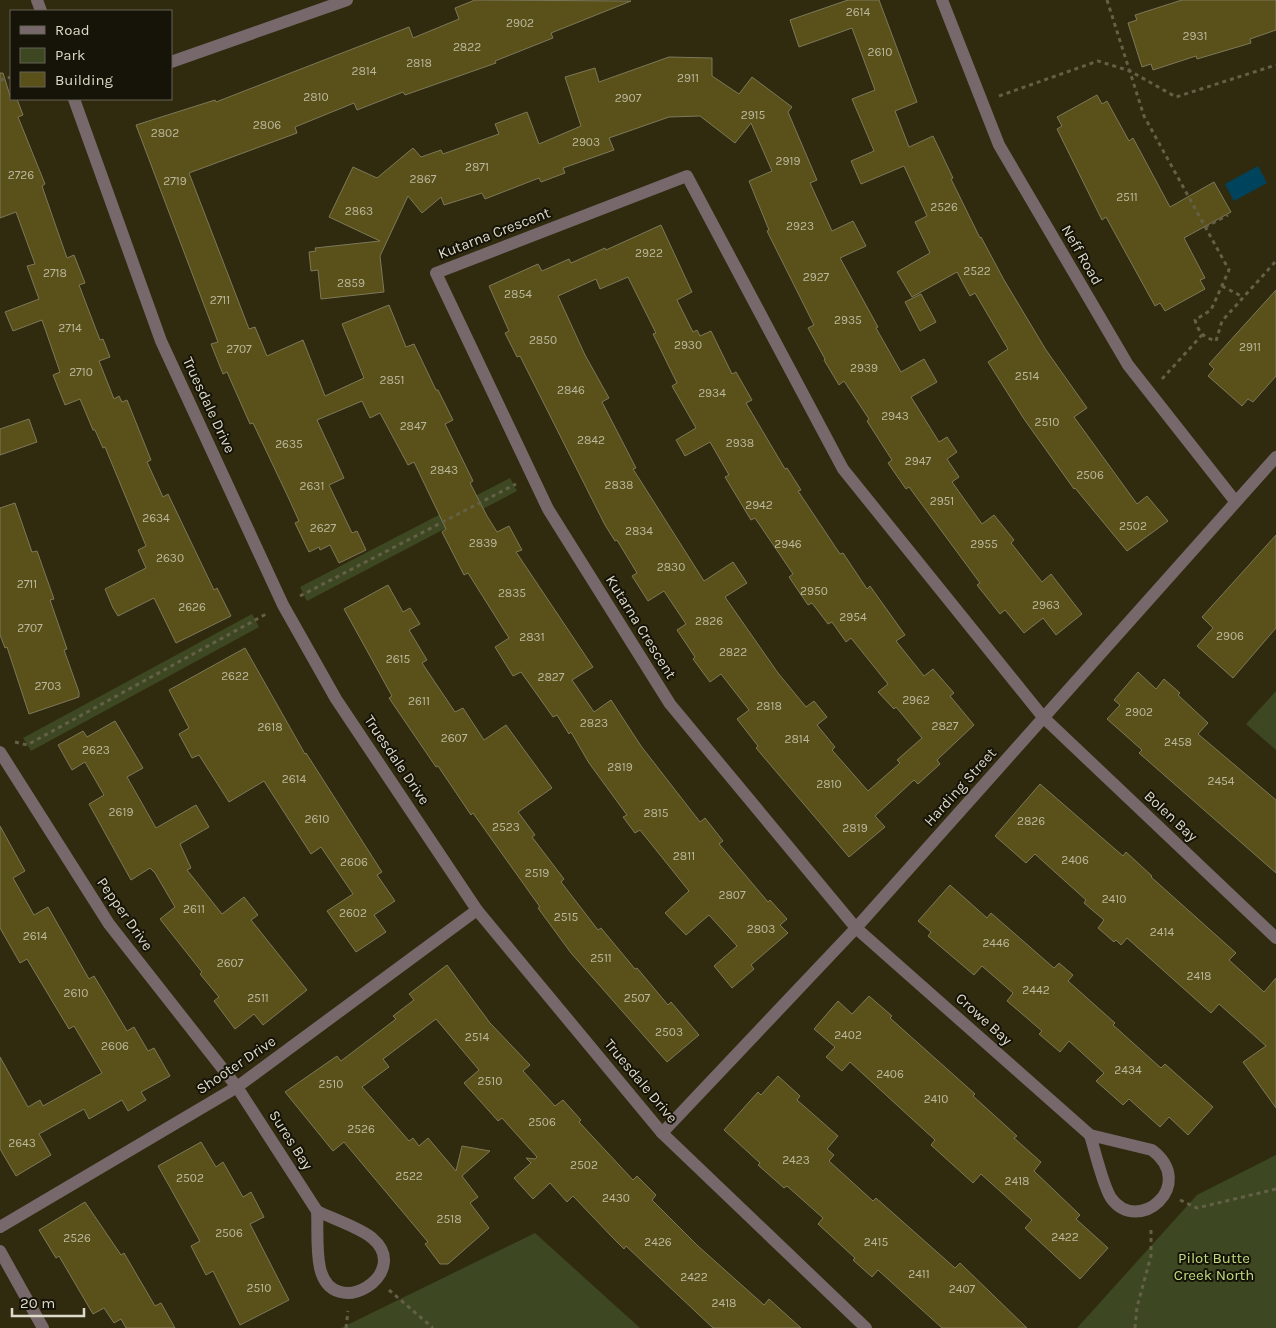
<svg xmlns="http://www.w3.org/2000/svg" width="1276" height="1328" font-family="Karla,sans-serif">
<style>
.green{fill:#3d4822}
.water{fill:#00435d}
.building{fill:#5a511a;stroke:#7d7859;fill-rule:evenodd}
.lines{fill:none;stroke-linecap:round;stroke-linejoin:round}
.path{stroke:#646047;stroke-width:3;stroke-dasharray:4 4;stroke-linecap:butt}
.minor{stroke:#77686b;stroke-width:12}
.labels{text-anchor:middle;stroke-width:4;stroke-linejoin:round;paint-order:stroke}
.number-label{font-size:12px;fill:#bcb89d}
.street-label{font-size:15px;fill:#dddac9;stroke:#161408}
.park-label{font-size:15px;fill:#c2dd7f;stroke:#161408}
</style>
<rect width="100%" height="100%" fill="#302b0f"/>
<g class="green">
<path d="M510,478L517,491L307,601L300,587Z"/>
<path d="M252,614L259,627L31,751L23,738Z"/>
<path d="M1276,691V750L1246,724Z"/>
<path d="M1276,1155V1328H1077L1197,1195Z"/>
<path d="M535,1233L640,1328H341Z"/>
</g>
<path class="water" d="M1258,166L1267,183L1234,201L1225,184Z"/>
<g class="building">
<path d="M475,0L631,1L551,33L553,38L495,61L496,63L405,95L403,92L357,110L354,103L295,127L297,133L189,173L249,329L255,327L267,356L303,340L325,396L364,378L342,324L389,305L406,347L414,344L436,390H438L453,420L445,424L473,481L470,483L487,516L497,532L509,526L522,550L516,552L593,667L572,680L594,712L611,700L641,746L700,822L705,818L723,841L719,844L768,902L770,900L787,919L780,925L788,933L751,965L754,969L732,988L714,966L737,946L709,915L686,935L665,913L689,891L640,830L635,833L623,817L627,815L589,763L571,732L569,734L557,715L553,717L521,672L513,676L495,647L509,638L468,573L464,575L442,532L446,529L414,462L408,465L380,413L370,418L362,401L317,420L344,478L329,485L352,533L357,531L366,550L339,563L330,545L320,550L319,547L309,552L295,523L299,521L289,499L253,423L250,424L227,372L223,374L211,344L218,342L136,125L215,100L216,102L409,27L413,38L459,19L455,8Z"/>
<path d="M848,0H879L917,102L895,111L909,147L933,136L953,178L951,179L980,238L981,237L1004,280L1046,350L1087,408L1074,417L1137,504L1147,496L1168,521L1127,551L1075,488L1074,489L1024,419L988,362L1008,349L975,293L970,296L957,272L912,297L897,272L930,253L915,222L927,216L904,166L861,184L851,161L874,151L852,99L875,90L852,28L799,47L790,20Z"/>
<path d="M1182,0H1276V30L1250,39L1251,43L1197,59L1196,56L1153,70L1151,64L1142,67L1128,23L1137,20L1135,15Z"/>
<path d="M669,57L712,58V76L739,94L752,77L792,107L788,112L817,180L810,183L832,231L853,221L866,246L840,258L878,327L876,328L901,372L924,359L937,382L911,397L939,442L947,437L957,452L947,459L959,477L952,482L982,524L994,515L1014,540L1011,543L1042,582L1051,574L1082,614L1056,635L1043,618L1024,633L1005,610L1000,614L977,585L980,583L909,487L906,489L888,463L892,460L867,421L869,419L844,381L839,385L824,360L825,359L808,328L814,325L767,231L769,230L749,181L772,171L751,123L735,143L700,116L669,117L609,138L614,150L563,168L565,173L541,182L539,178L485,199L482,193L444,205L441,197L422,213L408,196L380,256L384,292L321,299L318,270L311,271L309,252L316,251L315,248L380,241L329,217L353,167L377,178L413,148L421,157L441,150L443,154L499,134L495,124L527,112L539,144L581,126L565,77L595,68L599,82Z"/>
<path d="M0,73H3L11,99H17L23,115L18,117L45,184L42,186L53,218L67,258L74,255L85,283L79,285L100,340L103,339L110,357L99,361L114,399L119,396L122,402L127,400L151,460L147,462L163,497L168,494L214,590L217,588L231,616L176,643L154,598L118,616L113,608L105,589L146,568L138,550L146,546L105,447L103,448L95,430H93L80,399L65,405L53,375L60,372L42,320L13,331L5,312L39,299L27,266L35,264L16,212L0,218Z"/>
<path d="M1097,95L1102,104L1107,101L1129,141L1133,138L1170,207L1214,182L1231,212L1184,238L1205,278L1200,280L1205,289L1165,311L1160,303L1155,306L1106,217L1102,220L1057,129L1062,126L1057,117Z"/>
<path d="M661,225L692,292L677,300L693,332L697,330L700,336L711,331L732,374L736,372L752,400L746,403L785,469L787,468L801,490L798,491L840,554L843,553L867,589L870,586L905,635L896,641L924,676L933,669L954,693L950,696L974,725L937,760L940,764L918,784L914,780L875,816L885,827L849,857L756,748L758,746L737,719L749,710L721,674L710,682L693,659L695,657L677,630L686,624L664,591L648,601L632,576L637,573L617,540L615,541L605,525L520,356L517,357L505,333L509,331L489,286L538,264L542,271L569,259L571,263L605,248L606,250ZM628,277L656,333L653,334L677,383L672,386L696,428L676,440L685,456L710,442L729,475L725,477L751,520L755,518L793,574L789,577L808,605L812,603L828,624L832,622L846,642L851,638L888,684L878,692L894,709L896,707L922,738L897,760L900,763L868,791L832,750L835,747L817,725L827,717L814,701L806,707L778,673L725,597L747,583L733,562L704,581L633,469L636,468L602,402L609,398L585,355L558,296L596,279L600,289Z"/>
<path d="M1276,290V376L1253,402L1248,399L1242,406L1208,376L1214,369L1209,364Z"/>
<path d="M921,294L936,322L920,331L905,302Z"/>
<path d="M29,419L37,442L0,455V429Z"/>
<path d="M15,503L32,552L37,551L54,599L50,600L67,649L64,650L79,692V697L29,714L7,647L5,648L0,635V508Z"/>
<path d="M1276,535V628L1233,678L1197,646L1213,628L1202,617Z"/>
<path d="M388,585L403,612L410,608L420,624L409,630L427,660L422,663L455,712L463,708L484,740L506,725L552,788L518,812L535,835L532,837L564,879L561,882L598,930L601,928L635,969L637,968L668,1005L671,1002L699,1035L667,1062L571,953L538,908L540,907L473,813L471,815L438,766L436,767L389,698L392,696L344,609Z"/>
<path d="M245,648L305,754L306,753L382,872L377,875L395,901L374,915L386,932L356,952L327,911L353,894L321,847L311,854L264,781L229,802L199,755L192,758L179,734L189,728L169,690Z"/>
<path d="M1138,672L1156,689L1164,679L1180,693L1178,695L1208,723L1198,734L1276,800V873L1139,753L1142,750L1107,719L1120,705L1114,700Z"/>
<path d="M115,721L143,768L127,777L156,828L196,805L209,827L180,844L191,868L187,870L222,914L244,897L258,915L251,920L307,990L263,1025L254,1014L235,1029L214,1001L219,997L200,974L202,972L160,919L175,907L155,873L150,868L131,880L89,804L104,795L85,762L72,770L58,745L83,731L87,737Z"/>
<path d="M1040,784L1123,856L1126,852L1152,876L1151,877L1236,953L1229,960L1264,992L1276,978V1108L1243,1062L1266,1046L1219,1004L1211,1013L1127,938L1121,945L1116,940L1114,942L1098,928L1104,920L1084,903L1086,900L1035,854L1026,863L995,836Z"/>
<path d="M0,826L25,871L13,878L34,915L48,907L89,979L94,976L127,1031L134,1027L148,1051L154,1048L170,1076L141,1092L146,1100L128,1111L122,1100L89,1119L84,1109L39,1134L51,1155L16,1176L0,1149V1057L28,1107L40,1100L43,1106L102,1073L74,1026L69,1029L27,959L20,963L0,928Z"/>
<path d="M950,885L987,918L991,913L1054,968L1059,963L1073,975L1068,981L1115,1023L1113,1025L1161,1068L1165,1064L1213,1107L1188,1135L1169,1117L1160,1127L1129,1099L1123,1105L1096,1081L1104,1073L1069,1041L1060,1052L1039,1034L1042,1031L1007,1001L1013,993L982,966L974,975L928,936L931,932L918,921Z"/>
<path d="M447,965L490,1023L530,1065L523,1071L555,1106L563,1100L581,1120L579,1122L633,1180L637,1176L656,1195L652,1200L698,1246L764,1305L769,1299L801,1328H713L626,1246L624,1249L614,1239L573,1196L567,1202L550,1183L533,1199L514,1178L531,1163L526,1158L535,1159L537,1157L502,1118L498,1121L464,1083L479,1070L436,1019L383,1059L389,1067L362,1087L409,1141L413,1138L419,1146L428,1138L456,1171L462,1146L490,1151L462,1176L478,1197L470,1203L489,1228L448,1264H440L425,1244L428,1242L344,1142L333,1151L285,1092L337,1056L341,1061L396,1019L393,1016L414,1000L409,994Z"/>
<path d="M869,996L892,1016L890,1018L975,1094L973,1096L1017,1136L1014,1138L1041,1162L1034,1171L1080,1215L1076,1219L1108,1248L1080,1279L1025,1228L1032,1220L981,1174L973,1183L931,1145L935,1140L850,1062L842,1071L826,1057L835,1047L814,1029L838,1001L852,1014Z"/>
<path d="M778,1076L800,1096L797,1100L838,1136L827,1149L834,1155L829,1161L873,1201L876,1198L955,1268L960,1263L1027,1328H942L878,1270L872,1277L853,1260L855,1258L818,1224L823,1218L787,1186L784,1188L758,1165L760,1163L724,1130L758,1092L761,1095Z"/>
<path d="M201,1142L216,1167L223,1162L243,1197L251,1192L264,1217L250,1224L289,1300L240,1325L213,1271L206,1275L191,1246L200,1241L158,1166Z"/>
<path d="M85,1202L121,1255L124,1253L155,1306L161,1303L175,1328H126L121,1319L114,1323L104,1308L93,1314L59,1256L56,1258L39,1230Z"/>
</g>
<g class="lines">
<g class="path">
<path d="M1107,0L1144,116L1229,270L1211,310L1195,320C1199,333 1203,337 1216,341L1222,321L1276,261"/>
<path d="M0,80L11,77"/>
<path d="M999,96L1098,61L1130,71L1176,97L1276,65"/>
<path d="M1205,227L1228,215"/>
<path d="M1222,286L1243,297"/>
<path d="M1162,379L1202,335"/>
<path d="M300,596L516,484"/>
<path d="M15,742L27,745L268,613"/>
<path d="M1180,1200L1197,1208L1276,1189"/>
<path d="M389,1290L433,1328"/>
<path d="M346,1328L348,1311"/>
<path d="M1135,1328L1137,1307L1151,1256V1227"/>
</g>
<g class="minor">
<path d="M37,0L41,11"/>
<path d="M942,0L999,145L1128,365L1235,501"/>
<path d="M171,62L347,0"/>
<path d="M74,99L161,341L283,605L336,699L477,910L662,1133L866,1328"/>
<path d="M0,752L109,924L237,1087L317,1211"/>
<path d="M662,1133L856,928L1276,457"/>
<path d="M1090,1135L856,928L670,704L548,509L436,273L687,176L843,469L1043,717L1276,938"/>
<path d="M1090,1135L1152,1150C1198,1185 1138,1236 1111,1198C1103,1186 1095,1151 1090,1135Z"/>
<path d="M317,1211C331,1218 361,1228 372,1238C414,1273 333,1324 320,1268C316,1250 318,1229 317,1211Z"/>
<path d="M0,1227L237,1087L477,910"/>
<path d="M0,1251L43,1328"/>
</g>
</g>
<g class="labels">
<g class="number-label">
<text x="858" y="16">2614</text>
<text x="520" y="27">2902</text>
<text x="1195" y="40">2931</text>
<text x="467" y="51">2822</text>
<text x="880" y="56">2610</text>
<text x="419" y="67">2818</text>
<text x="364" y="75">2814</text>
<text x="688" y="82">2911</text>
<text x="316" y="101">2810</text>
<text x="628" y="102">2907</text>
<text x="753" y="119">2915</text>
<text x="267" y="129">2806</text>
<text x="165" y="137">2802</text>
<text x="586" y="146">2903</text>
<text x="788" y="165">2919</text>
<text x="477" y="171">2871</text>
<text x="21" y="179">2726</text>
<text x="423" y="183">2867</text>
<text x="175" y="185">2719</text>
<text x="1127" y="201">2511</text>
<text x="944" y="211">2526</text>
<text x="359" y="215">2863</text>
<text x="800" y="230">2923</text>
<text x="649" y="257">2922</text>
<text x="977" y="275">2522</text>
<text x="55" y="277">2718</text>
<text x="816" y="281">2927</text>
<text x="351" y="287">2859</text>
<text x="518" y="298">2854</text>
<text x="220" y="304">2711</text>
<text x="848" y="324">2935</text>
<text x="70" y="332">2714</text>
<text x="543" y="344">2850</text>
<text x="688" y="349">2930</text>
<text x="1250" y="351">2911</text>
<text x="239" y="353">2707</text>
<text x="864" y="372">2939</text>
<text x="81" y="376">2710</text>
<text x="1027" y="380">2514</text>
<text x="392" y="384">2851</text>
<text x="571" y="394">2846</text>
<text x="712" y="397">2934</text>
<text x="895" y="420">2943</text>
<text x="1047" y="426">2510</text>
<text x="413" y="430">2847</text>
<text x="591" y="444">2842</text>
<text x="740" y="447">2938</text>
<text x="289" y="448">2635</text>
<text x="918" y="465">2947</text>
<text x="444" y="474">2843</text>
<text x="1090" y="479">2506</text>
<text x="619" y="489">2838</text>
<text x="312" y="490">2631</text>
<text x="942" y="505">2951</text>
<text x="759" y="509">2942</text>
<text x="156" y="522">2634</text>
<text x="1133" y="530">2502</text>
<text x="323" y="532">2627</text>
<text x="639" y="535">2834</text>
<text x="483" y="547">2839</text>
<text x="788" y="548">2946</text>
<text x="984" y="548">2955</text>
<text x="170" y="562">2630</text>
<text x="671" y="571">2830</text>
<text x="27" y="588">2711</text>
<text x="814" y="595">2950</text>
<text x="512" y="597">2835</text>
<text x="1046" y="609">2963</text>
<text x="192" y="611">2626</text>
<text x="853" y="621">2954</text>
<text x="709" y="625">2826</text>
<text x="30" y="632">2707</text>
<text x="1230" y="640">2906</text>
<text x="532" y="641">2831</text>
<text x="733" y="656">2822</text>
<text x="398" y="663">2615</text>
<text x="235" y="680">2622</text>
<text x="551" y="681">2827</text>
<text x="48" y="690">2703</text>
<text x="916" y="704">2962</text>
<text x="419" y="705">2611</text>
<text x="769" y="710">2818</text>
<text x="1139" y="716">2902</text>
<text x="594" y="727">2823</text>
<text x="945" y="730">2827</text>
<text x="270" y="731">2618</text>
<text x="454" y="742">2607</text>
<text x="797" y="743">2814</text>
<text x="1178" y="746">2458</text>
<text x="96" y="754">2623</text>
<text x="620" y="771">2819</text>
<text x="294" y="783">2614</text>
<text x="1221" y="785">2454</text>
<text x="829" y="788">2810</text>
<text x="121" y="816">2619</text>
<text x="656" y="817">2815</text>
<text x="317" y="823">2610</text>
<text x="1031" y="825">2826</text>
<text x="506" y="831">2523</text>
<text x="855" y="832">2819</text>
<text x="684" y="860">2811</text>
<text x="1075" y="864">2406</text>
<text x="354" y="866">2606</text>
<text x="537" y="877">2519</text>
<text x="732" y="899">2807</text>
<text x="1114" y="903">2410</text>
<text x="194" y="913">2611</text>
<text x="353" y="917">2602</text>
<text x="566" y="921">2515</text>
<text x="761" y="933">2803</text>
<text x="1162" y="936">2414</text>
<text x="35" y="940">2614</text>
<text x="996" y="947">2446</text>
<text x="601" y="962">2511</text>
<text x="230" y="967">2607</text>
<text x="1199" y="980">2418</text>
<text x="1036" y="994">2442</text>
<text x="76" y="997">2610</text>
<text x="258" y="1002">2511</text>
<text x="637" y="1002">2507</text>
<text x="669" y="1036">2503</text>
<text x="848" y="1039">2402</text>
<text x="477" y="1041">2514</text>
<text x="115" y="1050">2606</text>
<text x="1128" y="1074">2434</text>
<text x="890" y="1078">2406</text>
<text x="490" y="1085">2510</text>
<text x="331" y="1088">2510</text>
<text x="936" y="1103">2410</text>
<text x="542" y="1126">2506</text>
<text x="361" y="1133">2526</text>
<text x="22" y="1147">2643</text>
<text x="796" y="1164">2423</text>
<text x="584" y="1169">2502</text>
<text x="409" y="1180">2522</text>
<text x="190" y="1182">2502</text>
<text x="1017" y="1185">2418</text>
<text x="616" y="1202">2430</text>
<text x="449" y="1223">2518</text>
<text x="229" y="1237">2506</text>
<text x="1065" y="1241">2422</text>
<text x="77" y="1242">2526</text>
<text x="658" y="1246">2426</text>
<text x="876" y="1246">2415</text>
<text x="919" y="1278">2411</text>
<text x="694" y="1281">2422</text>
<text x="259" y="1292">2510</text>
<text x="962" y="1293">2407</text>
<text x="724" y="1307">2418</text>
</g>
<g class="street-label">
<text transform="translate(494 233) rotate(-21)" y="5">Kutarna Crescent</text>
<text transform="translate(1082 255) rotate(60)" y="5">Neff Road</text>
<text transform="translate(209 405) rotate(65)" y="5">Truesdale Drive</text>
<text transform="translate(641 627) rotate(58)" y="5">Kutarna Crescent</text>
<text transform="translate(397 760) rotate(56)" y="5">Truesdale Drive</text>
<text transform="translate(960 787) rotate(-48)" y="5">Harding Street</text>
<text transform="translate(1171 816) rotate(43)" y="5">Bolen Bay</text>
<text transform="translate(125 914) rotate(55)" y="5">Pepper Drive</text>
<text transform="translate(984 1019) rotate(42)" y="5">Crowe Bay</text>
<text transform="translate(236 1065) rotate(-34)" y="5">Shooter Drive</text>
<text transform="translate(641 1081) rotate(50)" y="5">Truesdale Drive</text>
<text transform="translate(291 1140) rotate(57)" y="5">Sures Bay</text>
</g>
<g class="park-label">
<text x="1214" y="1263">Pilot Butte<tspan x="1214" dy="17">Creek North</tspan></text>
</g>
</g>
<rect x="10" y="10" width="162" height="90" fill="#161408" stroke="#666355"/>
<rect x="20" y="26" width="25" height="8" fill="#77686b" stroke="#666355"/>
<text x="55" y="35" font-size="15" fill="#dddac9">Road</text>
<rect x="20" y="48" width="25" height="15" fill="#3d4822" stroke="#666355"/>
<text x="55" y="60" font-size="15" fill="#dddac9">Park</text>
<rect x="20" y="72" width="25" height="15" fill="#5a511a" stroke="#666355"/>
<text x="55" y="85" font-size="15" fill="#dddac9">Building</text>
<path d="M12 1308v8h72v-8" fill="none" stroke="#dddac9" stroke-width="2.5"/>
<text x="20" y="1308" font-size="15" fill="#dddac9" stroke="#161408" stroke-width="4" paint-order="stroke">20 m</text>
</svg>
